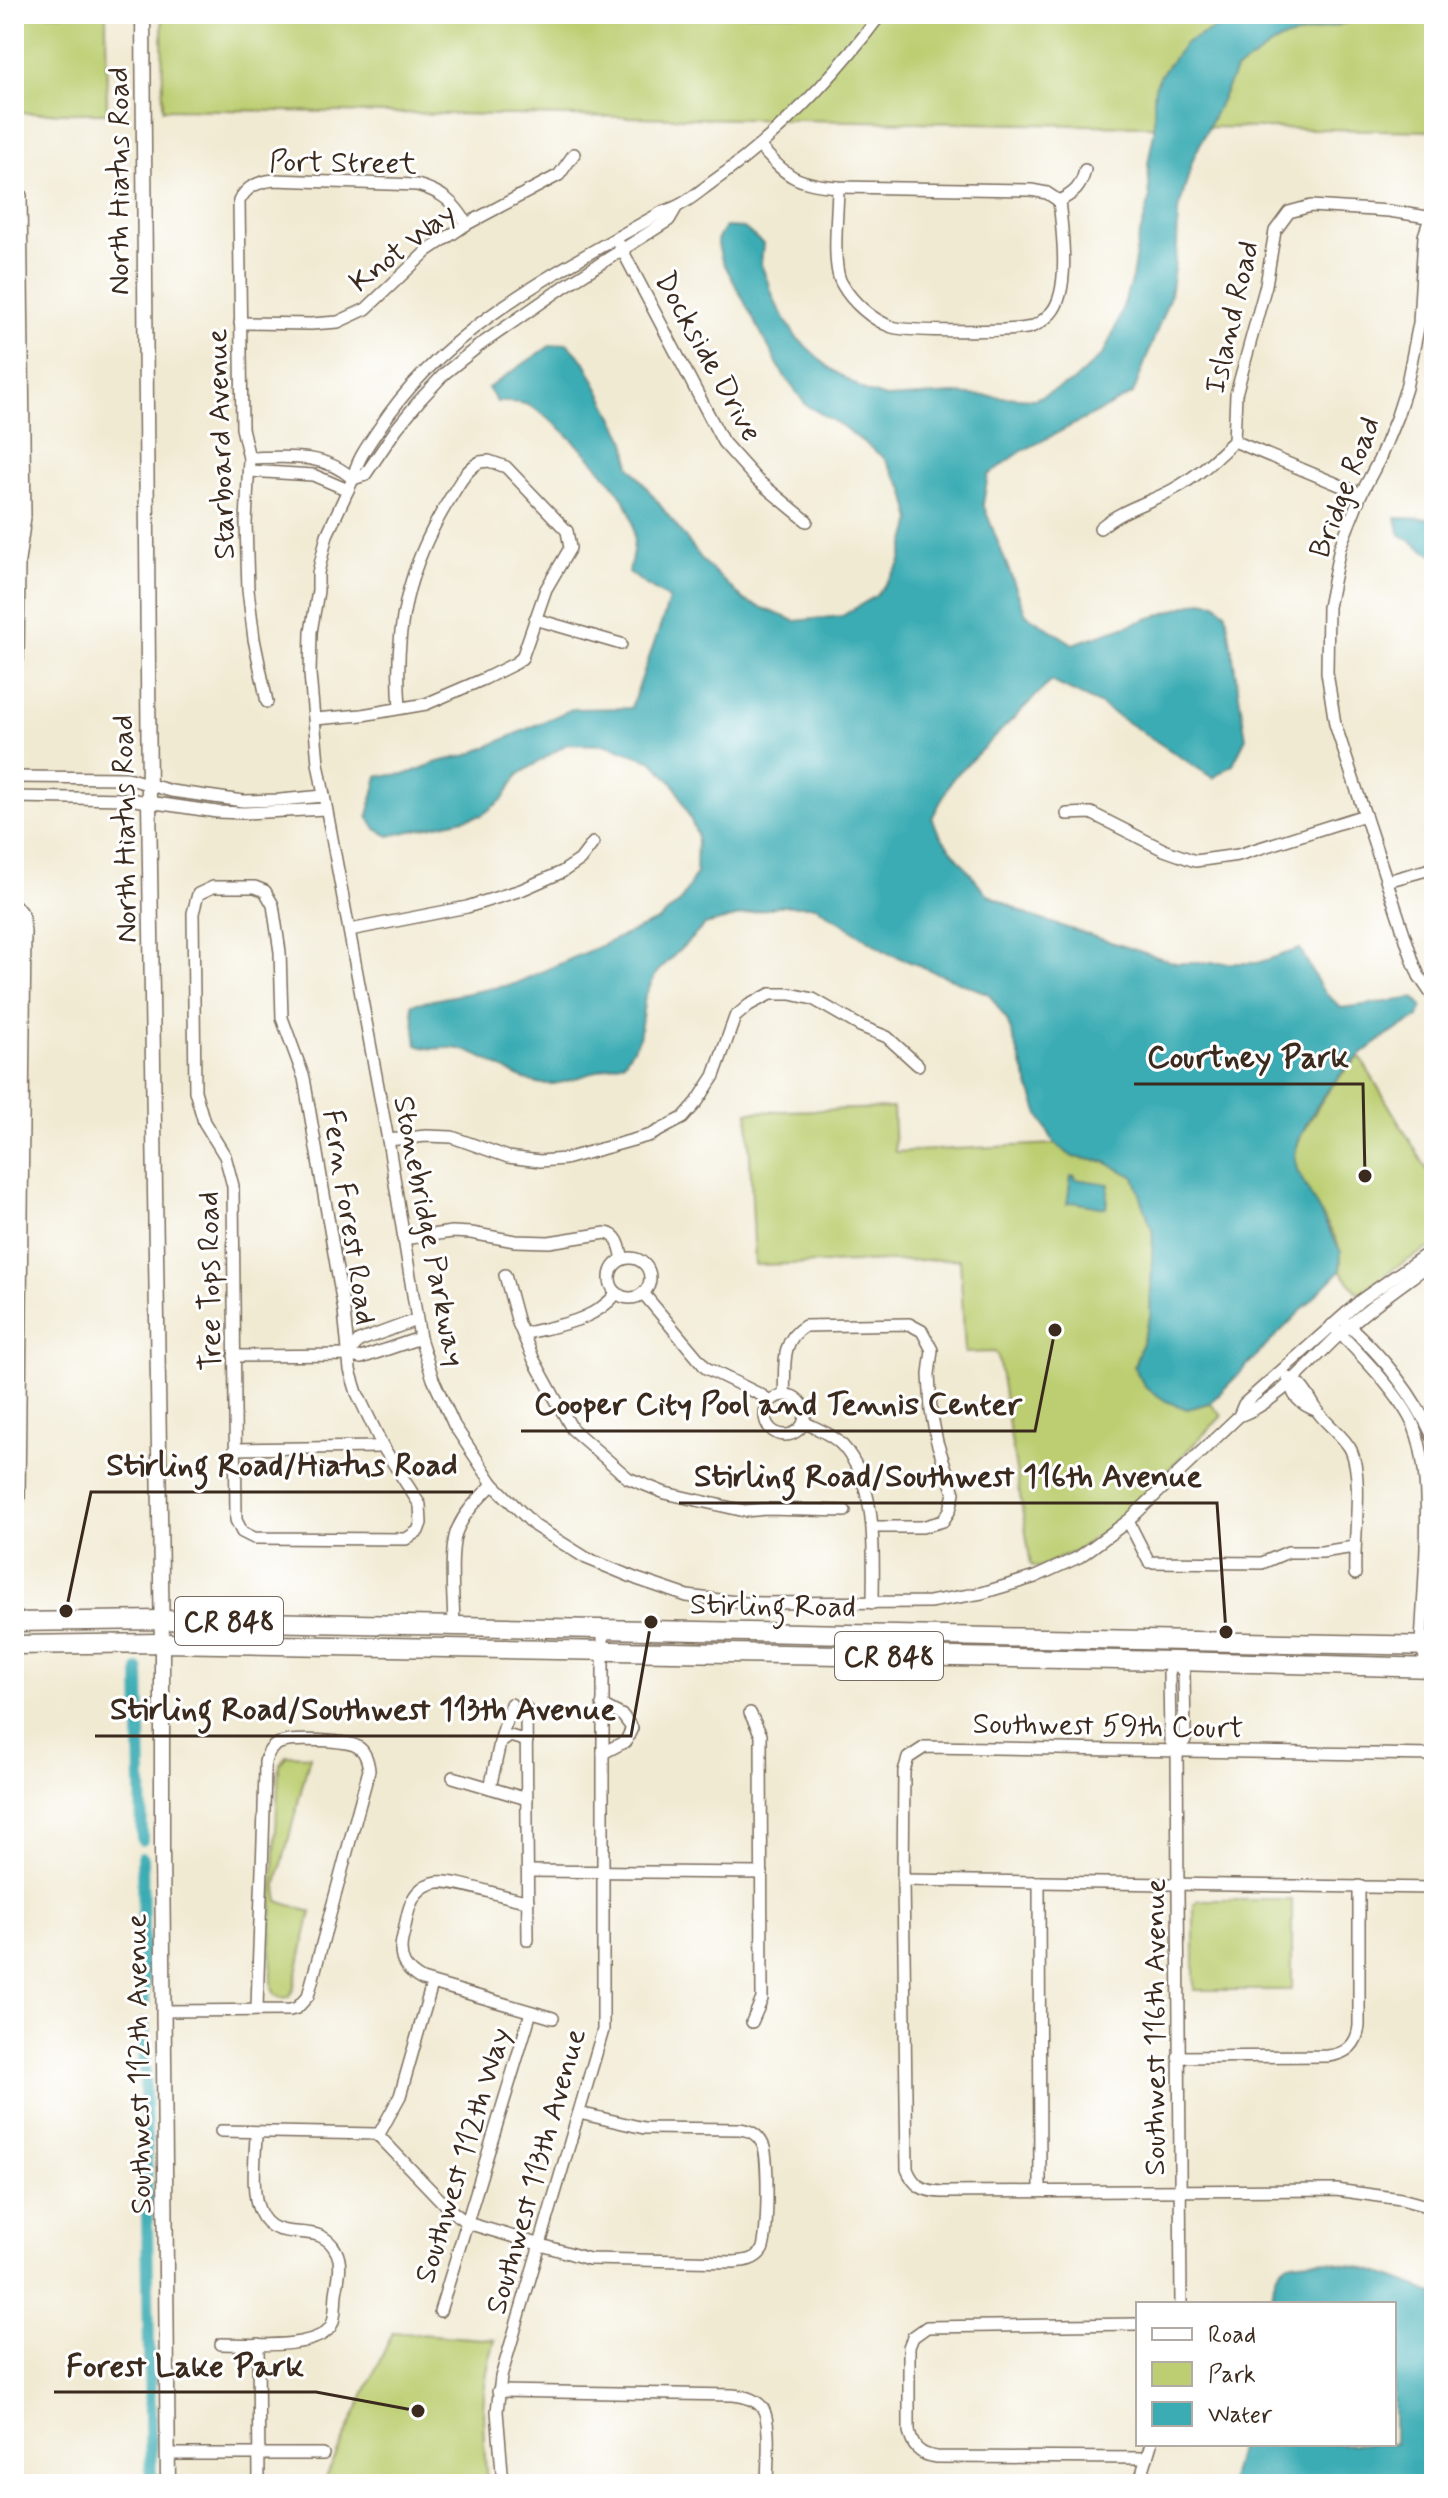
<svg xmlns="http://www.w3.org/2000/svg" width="1448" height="2498" font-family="Mynerve,sans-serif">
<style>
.green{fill:#bcce71;stroke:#7c7c48;stroke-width:2}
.water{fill:#3bacb4;stroke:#3b6b69;stroke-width:2}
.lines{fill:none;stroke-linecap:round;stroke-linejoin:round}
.canal{stroke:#3bacb4;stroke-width:12}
.minor-casing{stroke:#7b6d5d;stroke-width:14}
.tertiary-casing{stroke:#7b6d5d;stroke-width:17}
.primary-casing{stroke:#7b6d5d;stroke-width:21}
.minor{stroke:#fff;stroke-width:11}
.tertiary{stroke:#fff;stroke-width:14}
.primary{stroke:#fff;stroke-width:18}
.labels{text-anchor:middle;stroke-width:6;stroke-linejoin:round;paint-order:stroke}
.shield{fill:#fff;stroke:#766a62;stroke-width:2}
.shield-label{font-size:28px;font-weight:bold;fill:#3b2a1e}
.street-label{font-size:30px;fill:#3b2a1e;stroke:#fff}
.leader{fill:none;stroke:#3b2a1e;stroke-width:3}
.callout-dot{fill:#3b2a1e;stroke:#fff;stroke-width:3}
.callout-label{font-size:32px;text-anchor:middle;font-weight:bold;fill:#3b2a1e;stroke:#fff;stroke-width:6;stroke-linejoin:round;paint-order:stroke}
</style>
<rect width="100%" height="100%" fill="#fff"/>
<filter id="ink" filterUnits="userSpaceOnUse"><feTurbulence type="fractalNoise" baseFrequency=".0125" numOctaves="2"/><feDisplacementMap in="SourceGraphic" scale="16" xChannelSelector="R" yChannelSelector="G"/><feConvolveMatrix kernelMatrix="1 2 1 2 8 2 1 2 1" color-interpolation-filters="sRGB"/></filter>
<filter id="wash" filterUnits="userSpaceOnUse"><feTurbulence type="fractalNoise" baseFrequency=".006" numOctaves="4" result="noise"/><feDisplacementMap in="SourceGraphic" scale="32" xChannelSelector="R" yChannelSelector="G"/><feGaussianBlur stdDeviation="1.8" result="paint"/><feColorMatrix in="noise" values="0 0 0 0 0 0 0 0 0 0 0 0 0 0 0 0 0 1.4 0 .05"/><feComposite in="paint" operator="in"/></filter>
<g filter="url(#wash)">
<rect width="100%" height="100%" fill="#f1ead3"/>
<g class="green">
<path d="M14,14H106L107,113H14Z"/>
<path d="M162,14H1434V131L163,109Z"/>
<path d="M1360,1057L1434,1181V1245L1396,1267L1359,1294L1340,1271C1350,1232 1296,1197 1295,1159C1295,1143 1305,1127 1314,1114C1326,1093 1341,1072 1360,1057Z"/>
<path d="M893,1108L895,1152L1055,1144L1073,1157L1106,1162L1134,1176L1153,1232L1150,1317L1134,1367L1187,1409L1210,1403L1222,1416L1118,1520L1079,1549L1038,1568L1031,1565L998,1357L995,1352L965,1353L960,1259L755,1265L748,1112Z"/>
<path d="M287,1755L310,1756L277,1884L278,1901L311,1912L293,1990L289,1997L281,1998L275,1995L272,1987L271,1938L279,1764Z"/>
<path d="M1199,1900H1292V1990H1194V1904Z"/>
<path d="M393,2332L495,2340C478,2394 483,2429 487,2484H323Z"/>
</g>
<g class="water">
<path d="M1244,14H1366L1360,19L1280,40L1235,71L1193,159L1178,212L1177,247L1170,296L1133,394L1022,451L988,475L983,504L1026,614L1073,644L1201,601L1216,603L1226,613L1246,738L1233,764L1213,778L1099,704L1051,681L953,778L932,818L939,834L987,894L1030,916L1176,963H1257L1300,949L1321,988L1341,1008L1415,998L1422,1006L1418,1018C1394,1030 1371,1045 1352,1063C1332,1081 1296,1131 1295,1158C1295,1162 1297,1166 1297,1170L1341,1252L1340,1271L1210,1403L1187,1409L1166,1401L1145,1387L1134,1367L1150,1317L1153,1232L1134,1177L1106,1162L1073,1157L1055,1144L1039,1115L1007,1020L989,994L888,953L816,906H778L705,925L657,972L645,996L639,1039L624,1062C600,1068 577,1081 553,1084C520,1087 491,1056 460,1049C444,1045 435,1053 417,1045L412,1004L514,984L659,920L681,901L696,874L697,834L676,787L653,761L607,745L567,744L518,775L503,799L482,815L389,836L376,829L368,816L378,776L407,774L438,762L469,755L572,709L631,708L665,613L669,599L643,583L629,572C634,550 638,526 627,505C611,476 557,419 528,405C519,401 507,402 497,402L488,388L550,346L567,343L585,362L626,442L630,466L704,562L745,601L795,621L842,616L877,595L900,564L912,520L904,489L884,458L842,426L806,405L783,374L721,258L717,240L725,227L744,228L763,244L761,264L777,306L796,337L828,367L867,392L886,398L954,394L1035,399L1073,382L1104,353L1118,322L1132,278L1138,241L1150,199L1148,164L1154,132V98L1155,87L1160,76L1185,43Z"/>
<path d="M1396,518L1434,519V556L1400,534Z"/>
<path d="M1071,1176H1075V1179L1109,1184L1106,1208L1072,1202L1067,1204Z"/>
<path d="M1319,2260C1360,2264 1397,2278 1434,2294V2484H1229L1239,2444H1394V2304H1272C1274,2263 1280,2261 1319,2260Z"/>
</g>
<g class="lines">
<g class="canal">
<path d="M139,1670L142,1840"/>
<path d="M142,1858L144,2004"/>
<path d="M144,2023L151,2484"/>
</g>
</g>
</g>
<g filter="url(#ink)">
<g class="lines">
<defs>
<g id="minor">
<path d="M881,14C833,78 777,137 711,183C696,194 682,207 664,211C559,271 445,326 378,430C368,445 356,461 353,479L327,535L318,573V591L311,632L310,674L318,763L388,1140L420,1338L433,1379L454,1425L493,1484L535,1526L586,1558L637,1579L687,1596L744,1603L929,1602L982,1593L1035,1577L1079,1557L1128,1521L1239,1416C1284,1399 1314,1356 1349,1326C1376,1302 1406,1282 1434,1261"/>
<path d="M759,146C788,177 795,184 838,187L1031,190L1047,193L1059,201"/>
<path d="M14,184L18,188L21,196L25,517L19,561L18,659L14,667"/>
<path d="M838,187C838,210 831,267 842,284C852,302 872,320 892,327C907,332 1015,332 1031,327C1037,325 1046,318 1051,313C1071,291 1062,229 1059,201"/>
<path d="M1059,201C1075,193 1081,187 1085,170"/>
<path d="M1430,218L1424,236L1419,323L1406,388L1397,416L1379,460L1361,494L1340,547L1328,607L1327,672L1335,724L1413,961L1419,976L1434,998"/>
<path d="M619,244L723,442L757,480L807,521"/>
<path d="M240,323L311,324L338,322L366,309L427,251L467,224L559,175L574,154"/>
<path d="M1234,441L1236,394L1266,285L1275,231L1289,212L1311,206L1389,211L1434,218"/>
<path d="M1234,441L1361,494"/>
<path d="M249,458C286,457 324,452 353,479"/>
<path d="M249,471L313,475L348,490"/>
<path d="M353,479L365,475L397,428L419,401L445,373L480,345L565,286L669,220L676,208"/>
<path d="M1100,528C1122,509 1149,503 1174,489C1198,476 1215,459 1234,441"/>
<path d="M535,619L621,644"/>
<path d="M267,702L254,639L248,590L246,523L249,458L242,428L239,201C247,186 258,182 274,180L417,185C442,192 454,202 467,224"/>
<path d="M315,719L362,715L426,704L484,679L516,663L522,658L546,589L570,548L567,531L506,467L489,461L480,462C465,470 458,486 449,500C407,568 394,628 400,708"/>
<path d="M14,777L127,778L171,791L243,801L280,800L324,796"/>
<path d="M14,797L128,799L217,812L244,813L326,809"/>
<path d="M1067,814L1091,813L1164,850L1195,861L1238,855L1365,815"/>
<path d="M1387,881L1434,868"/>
<path d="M255,887L265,891L273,905L280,952L282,1018L304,1078L344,1311L350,1370L357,1393L383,1447L420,1505L421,1523L418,1531L406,1539L254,1538L242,1532L236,1520L233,1186L225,1156L204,1122L195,1091L193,913L198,894L213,887Z"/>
<path d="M14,904L23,915L25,932L19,1499L14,1506"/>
<path d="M350,930L467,907L521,890L562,872L580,860L593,843"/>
<path d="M388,1140L426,1136L452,1137L508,1157L540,1161L565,1159L651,1135L683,1118L697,1102L714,1076L735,1017L749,1005L770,994H791L813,999L860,1026L887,1037L918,1065"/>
<path d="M403,1239L452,1232L471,1233L515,1241L549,1242L606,1233C619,1235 620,1248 623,1259"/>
<circle cx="630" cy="1278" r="20"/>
<path d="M505,1275L518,1323L534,1360L572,1429L628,1478L665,1493L745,1511L766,1509L845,1511"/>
<path d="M643,1293L706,1368L761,1395L770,1401"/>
<path d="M1346,1323C1384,1357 1413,1393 1434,1439"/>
<path d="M1332,1325C1356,1350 1395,1389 1411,1420C1437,1470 1423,1588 1421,1646L1429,1668"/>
<path d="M523,1334C558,1325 593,1322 617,1293"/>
<path d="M347,1355L359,1341L416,1320"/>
<path d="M234,1356L347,1355L361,1358L420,1338"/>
<path d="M1288,1378L1291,1382H1297C1307,1391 1311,1401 1318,1412C1327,1425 1344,1436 1351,1450C1364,1480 1353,1540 1355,1574"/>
<path d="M1291,1382C1291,1398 1304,1406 1318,1411"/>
<circle cx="785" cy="1415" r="20"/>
<path d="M784,1395C786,1368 779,1341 805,1326L909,1324L922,1331L932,1350L929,1374L931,1411L937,1442L954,1493L950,1510L943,1521L922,1527H873"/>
<path d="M1239,1416L1244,1404L1361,1300L1428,1253H1434"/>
<path d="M804,1422C817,1429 832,1434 842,1445C879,1486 873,1553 873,1603"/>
<path d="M235,1449L383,1447"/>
<path d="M1128,1521L1149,1562L1262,1563L1288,1552H1322L1354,1547"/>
<path d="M454,1627C454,1603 448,1548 458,1528C466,1510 480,1498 493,1484"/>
<path d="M1175,1658L1169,1673L1170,1740L1177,1749"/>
<path d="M1175,1661L1184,1673L1185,1740L1177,1749L1181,2304"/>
<path d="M602,1705L623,1716L632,1728L626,1741L603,1753"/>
<path d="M526,1708L528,1940"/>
<path d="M750,1713L761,1735L762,1999L752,2022"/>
<path d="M500,1742L511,1704"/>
<path d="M1434,1755L925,1747L908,1758L904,1771L903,1880L907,2169C914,2187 924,2191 942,2192L1336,2190L1401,2199L1434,2208"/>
<path d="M453,1777L527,1799"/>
<path d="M490,1788L500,1743L510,1736L527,1741"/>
<path d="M528,1871L762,1873"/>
<path d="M903,1880L1434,1888"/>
<path d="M1039,1882L1040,2191"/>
<path d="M528,1901C503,1898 459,1880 438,1882C430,1883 422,1887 417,1893C407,1905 406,1926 402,1940C398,1960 406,1971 422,1980L553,2018"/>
<path d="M163,2011L290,2010L297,2008L308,1996L369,1770C368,1761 366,1752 358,1747C348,1740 292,1738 280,1743C271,1746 267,1754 265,1762C264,1845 259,1928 257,2010"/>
<path d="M1178,2057L1328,2056C1346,2054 1357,2045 1359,2026V1886"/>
<path d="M221,2131L377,2134L448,2208L467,2223L589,2259L734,2262C745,2261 756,2260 762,2250C768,2239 769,2157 763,2145C758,2134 750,2130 739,2129L644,2128L579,2113"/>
<path d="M378,2136L400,2096L432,1984"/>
<path d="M440,2311L531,2012"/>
<path d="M1138,2324L927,2327L913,2337L909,2347V2431C912,2447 920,2455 936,2457L1147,2458"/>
<path d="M221,2344C247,2344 320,2351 332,2324C336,2316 335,2303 336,2294C338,2280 343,2264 336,2251C319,2217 276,2248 260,2212C250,2192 256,2154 256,2132"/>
<path d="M258,2344L259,2484"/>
<path d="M498,2391L733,2395C743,2396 755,2399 762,2407C772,2421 767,2466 767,2484"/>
<path d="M168,2454H323"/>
<path d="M503,2484L497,2411L501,2377L603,2030V1630"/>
<path d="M1139,2484L1151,2444"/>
</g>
<path id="tertiary" d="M143,14L149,802L162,1643V1848L168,2484"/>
<g id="primary">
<path d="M14,1622L161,1620L1434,1646"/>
<path d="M14,1645L162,1643L1175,1661L1434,1668"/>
</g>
</defs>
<use href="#minor" class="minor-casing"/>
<use href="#tertiary" class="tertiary-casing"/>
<use href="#primary" class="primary-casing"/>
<use href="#minor" class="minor"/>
<use href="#tertiary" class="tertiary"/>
<use href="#primary" class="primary"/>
</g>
</g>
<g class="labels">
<g class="shield">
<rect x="175" y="1597" width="108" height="48" rx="6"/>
<rect x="835" y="1632" width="108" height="48" rx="6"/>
</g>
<g class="shield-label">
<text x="229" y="1631">CR 848</text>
<text x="889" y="1666">CR 848</text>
</g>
<g class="street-label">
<text transform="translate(343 162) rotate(1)" y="10">Port Street</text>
<text transform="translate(118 181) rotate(-90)" y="10">North Hiatus Road</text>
<text transform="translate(402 247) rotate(-38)" y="10">Knot Way</text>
<text transform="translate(1231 317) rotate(-77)" y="10">Island Road</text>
<text transform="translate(709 356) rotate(61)" y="10">Dockside Drive</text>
<text transform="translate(220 444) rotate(-92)" y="10">Starboard Avenue</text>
<text transform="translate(1344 487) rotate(-69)" y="10">Bridge Road</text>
<text transform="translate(124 829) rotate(-91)" y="10">North Hiatus Road</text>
<text transform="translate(350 1217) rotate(81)" y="10">Fern Forest Road</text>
<text transform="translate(430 1231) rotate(79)" y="10">Stonebridge Parkway</text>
<text transform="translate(209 1281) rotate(-91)" y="10">Tree Tops Road</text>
<text transform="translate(773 1605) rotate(1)" y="10">Stirling Road</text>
<text transform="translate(1108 1725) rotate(1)" y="10">Southwest 59th Court</text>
<text transform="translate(1154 2027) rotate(-90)" y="10">Southwest 116th Avenue</text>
<text transform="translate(138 2064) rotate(-91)" y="10">Southwest 112th Avenue</text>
<text transform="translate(462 2155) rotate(-73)" y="10">Southwest 112th Way</text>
<text transform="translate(535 2171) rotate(-74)" y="10">Southwest 113th Avenue</text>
</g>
</g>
<path class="leader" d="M1365 1176L1363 1084H1134M1055 1330L1035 1431H521M66 1611L91 1492H473M1226 1632L1217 1503H679M651 1622L631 1736H95M418 2411L316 2392H54"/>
<g class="callout-dot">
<circle cx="1365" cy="1176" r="8"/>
<circle cx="1055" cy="1330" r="8"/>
<circle cx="66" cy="1611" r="8"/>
<circle cx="1226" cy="1632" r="8"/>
<circle cx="651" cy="1622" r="8"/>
<circle cx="418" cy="2411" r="8"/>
</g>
<g class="callout-label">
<text x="1248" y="1067">Courtney Park</text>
<text x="778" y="1414">Cooper City Pool and Tennis Center</text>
<text x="282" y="1475">Stirling Road/Hiatus Road</text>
<text x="948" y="1486">Stirling Road/Southwest 116th Avenue</text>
<text x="363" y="1719">Stirling Road/Southwest 113th Avenue</text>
<text x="185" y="2376">Forest Lake Park</text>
</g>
<rect width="1448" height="2498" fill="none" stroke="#fff" stroke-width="48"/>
<rect x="1136" y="2302" width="260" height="144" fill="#ffffff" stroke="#b1aaa5" stroke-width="2"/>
<rect x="1152" y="2328" width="40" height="12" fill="#ffffff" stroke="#b1aaa5" stroke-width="2"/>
<text x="1208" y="2342" font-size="24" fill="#3b2a1e">Road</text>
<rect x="1152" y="2362" width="40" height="24" fill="#bcce71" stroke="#b1aaa5" stroke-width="2"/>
<text x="1208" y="2382" font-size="24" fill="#3b2a1e">Park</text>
<rect x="1152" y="2402" width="40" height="24" fill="#3bacb4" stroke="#b1aaa5" stroke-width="2"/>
<text x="1208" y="2422" font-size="24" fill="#3b2a1e">Water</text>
</svg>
